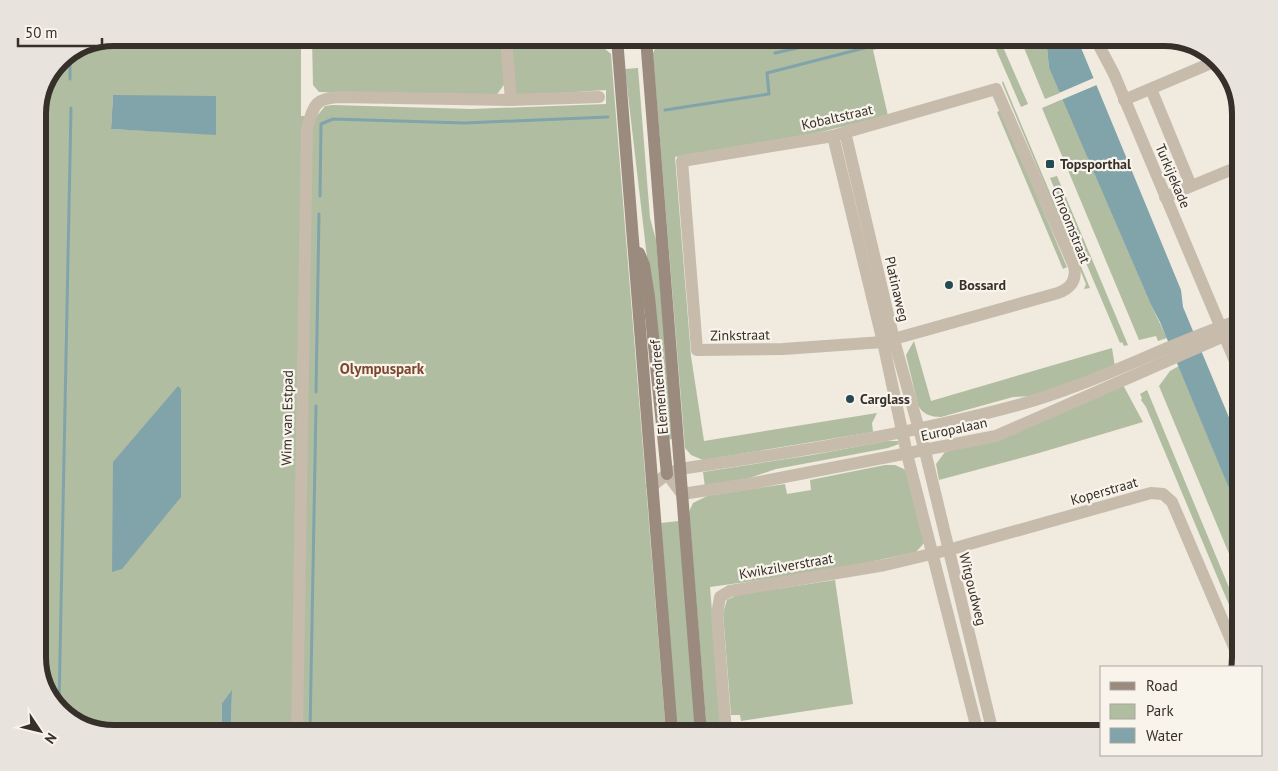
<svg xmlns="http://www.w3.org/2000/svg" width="1278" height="771" font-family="'PT Sans',sans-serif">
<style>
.green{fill:#b1bda1;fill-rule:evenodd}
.water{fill:#81a4aa}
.pier{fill:#f0eadf}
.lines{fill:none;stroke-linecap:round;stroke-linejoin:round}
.stream{stroke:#81a4aa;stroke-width:3}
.minor{stroke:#c7bbac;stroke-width:12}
.tertiary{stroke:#c7bbac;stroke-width:12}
.secondary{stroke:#9a8b7e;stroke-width:12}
.poi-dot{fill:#244b53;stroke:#f8f3eb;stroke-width:2}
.labels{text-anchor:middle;stroke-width:4.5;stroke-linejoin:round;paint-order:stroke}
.street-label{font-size:14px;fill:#362f2a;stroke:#f8f3eb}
.poi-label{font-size:14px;font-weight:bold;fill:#362f2a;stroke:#f8f3eb;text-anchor:start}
.neighbourhood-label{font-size:15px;font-weight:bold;fill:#7c472c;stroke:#f8f3eb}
.rim{fill:none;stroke:#362f2a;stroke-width:6}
</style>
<rect width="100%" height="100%" fill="#f0eadf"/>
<g class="green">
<path d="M114,38H301V116H317L325,106L333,105L471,109L606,104V90L514,96L509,38L587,39L592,40L593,44L604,48L611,54L666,733H231L232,691L222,703L221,733H114L76,723L48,695L38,662V109L60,60ZM113,95L216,134L111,129Z"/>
<path d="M312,38H505L506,82L495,97L319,92L313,85Z"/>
<path d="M665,38H918L873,50L888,116L816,133L675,157L691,356L704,441L877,413L872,423L873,432L703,460L691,455L685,448L653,54L656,45Z"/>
<path d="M991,38H999L1028,104L1021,107Z"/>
<path d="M1020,38H1046L1049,68L1060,93L1045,99Z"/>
<path d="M638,68L650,218L656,240L673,439L664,440L648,266L625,69Z"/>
<path d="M1003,81L1090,288L1084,289L1086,284L1002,83Z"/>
<path d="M1063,99L1151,305L1167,338L1158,341L1156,336L1139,340L1042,108Z"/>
<path d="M1001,110L1066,265L1067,267L1063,269L997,112Z"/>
<path d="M1057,176L1128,345L1124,346L1122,342L1120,343L1050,178Z"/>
<path d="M914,341L931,401L1112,348L1115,367L1035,396L1013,397L941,417C931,417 922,414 918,405L906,355Z"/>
<path d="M1179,366L1240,515V580L1159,386L1170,371Z"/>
<path d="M1122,383L1143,422L1039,453L939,480L936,464L945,452L986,442Z"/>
<path d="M1147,390L1240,614V631L1146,407L1141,400L1142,398L1140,394Z"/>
<path d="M887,441H898L899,444L888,448L776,469L741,481L705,487L703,472L812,455Z"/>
<path d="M885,465H895L906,470L924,543L916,552L832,570L710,587L722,733H707L689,512L693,503L707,496L785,484L787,494L811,490L810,480Z"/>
<path d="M679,521L696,733H677L661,523Z"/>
<path d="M835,580L853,704L741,721L740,715H731L723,613L727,600L737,595Z"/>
</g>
<g class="water">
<path d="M1046,38H1077L1181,290L1183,307L1240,444V515L1160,322L1151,305L1049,68Z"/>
<path d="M113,95L216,96V135L111,129Z"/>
<path d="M178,386L181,389V497L122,569L112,572L113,462Z"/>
<path d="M232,690L231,733H221L222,703Z"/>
</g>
<path class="pier" d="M1096,77L1099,84L1061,100L1059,93Z"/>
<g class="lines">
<g class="stream">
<path d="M827,42L845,38"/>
<path d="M775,53L811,45"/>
<path d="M70,79V56"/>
<path d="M665,110L769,94L767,73L880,44"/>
<path d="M320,196L321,124L333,119L464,123L608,117"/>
<path d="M316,392L319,214"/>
<path d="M59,707L71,108"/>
<path d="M310,733L316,406"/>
</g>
<g class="minor">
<path d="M1095,38L1114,74L1240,373"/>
<path d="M996,89L1074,266C1077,280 1071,288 1058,293L883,342L783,349L697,350L682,161L833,136Z"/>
<path d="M1151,89L1191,186"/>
<path d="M511,100L506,40L537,38"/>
<path d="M1124,100L1216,61"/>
<path d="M845,132L894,340L925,451L993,733"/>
<path d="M833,136L883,342L907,454L978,733"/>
<path d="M1165,197L1240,166"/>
<path d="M297,733L307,128C314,106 314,98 340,97L511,100L599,97"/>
<path d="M726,733L717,614L720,597L730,591L885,565L948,550L1151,493L1163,494L1172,502L1240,661"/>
</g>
<g class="tertiary">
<path d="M667,474L682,494L754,483L996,436L1240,329"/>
<path d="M652,486L667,474L680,469C794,452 907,435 1018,405C1095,384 1165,345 1240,320"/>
</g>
<g class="secondary">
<path d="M617,38L672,733"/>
<path d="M646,38L701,733"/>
<path d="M639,253L644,265L649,297L667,474"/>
</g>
</g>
<g class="poi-dot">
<rect x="1045" y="159" width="10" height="10" rx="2.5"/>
<circle cx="949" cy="285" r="5"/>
<circle cx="850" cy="399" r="5"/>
</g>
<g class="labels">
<g class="street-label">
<text transform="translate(837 117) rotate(-13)" y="5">Kobaltstraat</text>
<text transform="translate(1173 176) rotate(67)" y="5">Turkijekade</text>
<text transform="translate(1071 225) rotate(68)" y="5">Chroomstraat</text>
<text transform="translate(897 289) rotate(77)" y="5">Platinaweg</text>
<text transform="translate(740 335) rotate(-1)" y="5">Zinkstraat</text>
<text transform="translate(659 387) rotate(-95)" y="5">Elementendreef</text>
<text transform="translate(287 418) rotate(-89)" y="5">Wim van Estpad</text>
<text transform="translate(954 429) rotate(-12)" y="5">Europalaan</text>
<text transform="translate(1104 491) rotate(-16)" y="5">Koperstraat</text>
<text transform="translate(786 566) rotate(-10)" y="5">Kwikzilverstraat</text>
<text transform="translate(973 589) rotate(76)" y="5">Witgoudweg</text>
</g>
<g class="poi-label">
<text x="1060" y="169">Topsporthal</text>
<text x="959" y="290">Bossard</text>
<text x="860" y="404">Carglass</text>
</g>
<g class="neighbourhood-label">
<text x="382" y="374">Olympuspark</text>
</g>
</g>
<path d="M0 0H1278V771H0ZM114 46H1164A68 68 0 0 1 1232 114V657A68 68 0 0 1 1164 725H114A68 68 0 0 1 46 657V114A68 68 0 0 1 114 46Z" fill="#e8e3dc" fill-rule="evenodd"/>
<path class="rim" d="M114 46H1164A68 68 0 0 1 1232 114V657A68 68 0 0 1 1164 725H114A68 68 0 0 1 46 657V114A68 68 0 0 1 114 46Z"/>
<rect x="1100" y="666" width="162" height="90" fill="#f8f3eb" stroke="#aaa59e"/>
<rect x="1110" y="682" width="25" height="8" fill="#9a8b7e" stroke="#aaa59e"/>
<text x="1146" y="691" font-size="15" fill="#362f2a">Road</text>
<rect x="1110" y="704" width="25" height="15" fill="#b1bda1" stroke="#aaa59e"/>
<text x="1146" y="716" font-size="15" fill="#362f2a">Park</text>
<rect x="1110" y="728" width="25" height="15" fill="#81a4aa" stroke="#aaa59e"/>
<text x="1146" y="741" font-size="15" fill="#362f2a">Water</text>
<g transform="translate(40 731) rotate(125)" stroke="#f8f3eb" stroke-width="4" paint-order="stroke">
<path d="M0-4L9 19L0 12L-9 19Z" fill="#362f2a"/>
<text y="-8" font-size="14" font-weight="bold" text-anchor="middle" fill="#362f2a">N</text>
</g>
<path d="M18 38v8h84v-8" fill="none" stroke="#362f2a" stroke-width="2.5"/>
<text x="25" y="38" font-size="15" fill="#362f2a" stroke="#f8f3eb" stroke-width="4" paint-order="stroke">50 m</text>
</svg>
